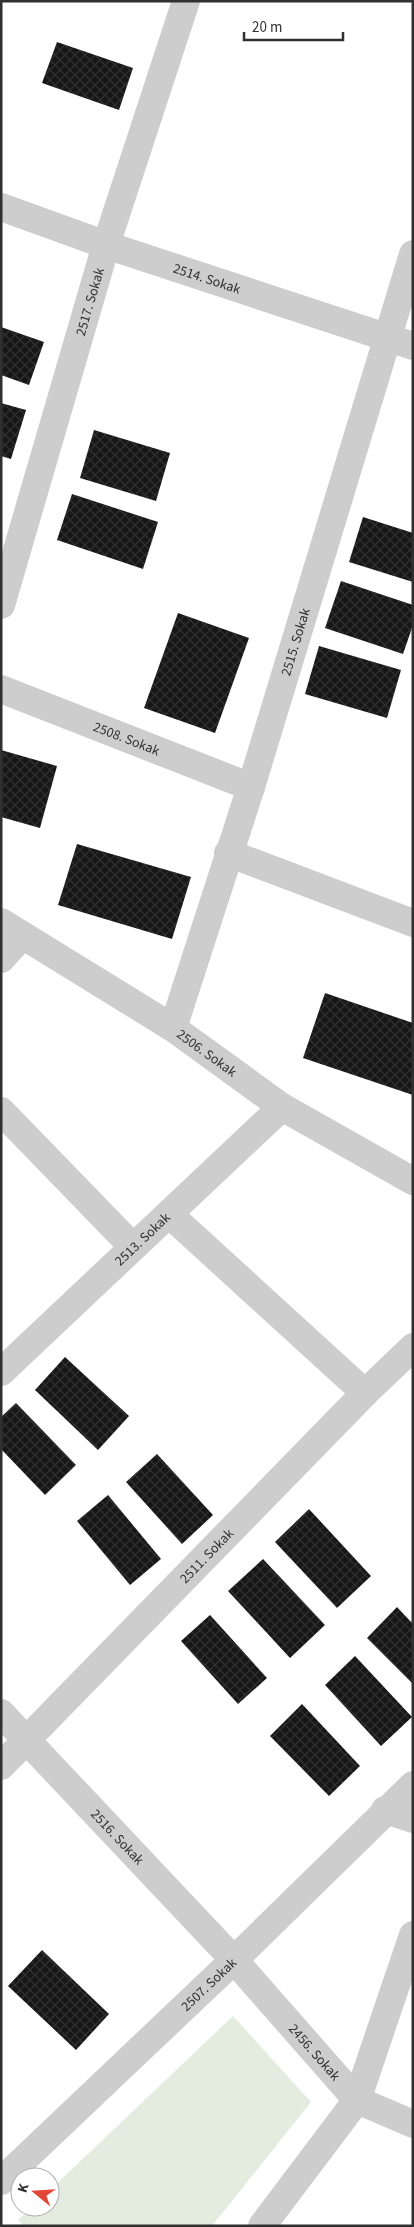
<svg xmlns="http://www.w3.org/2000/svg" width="414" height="2227" font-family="'Source Sans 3',sans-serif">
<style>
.green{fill:#e3ecde}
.building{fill:url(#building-cross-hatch)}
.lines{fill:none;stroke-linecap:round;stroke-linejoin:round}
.minor{stroke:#cdcdcd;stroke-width:28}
.labels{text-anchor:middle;stroke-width:5;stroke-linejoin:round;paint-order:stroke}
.street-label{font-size:14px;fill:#303030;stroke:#fff}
</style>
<defs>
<pattern id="building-cross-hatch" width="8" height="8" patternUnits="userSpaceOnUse" patternTransform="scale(1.25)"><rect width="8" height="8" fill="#171717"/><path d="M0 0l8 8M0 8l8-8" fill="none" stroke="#303030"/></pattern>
</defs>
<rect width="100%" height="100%" fill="#fff"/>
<path class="green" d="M233,2016L311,2102L212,2226H24L18,2220L32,2207H50V2190Z"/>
<g class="building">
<path d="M57,42L133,68L119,110L42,83Z"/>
<path d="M1,327L44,342L29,385L1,375Z"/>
<path d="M1,403L26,410L11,459L1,456Z"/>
<path d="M94,430L170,453L156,501L80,478Z"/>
<path d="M72,494L158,522L143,569L57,540Z"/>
<path d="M363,517L413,533V582L349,562Z"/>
<path d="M341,581L413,605V625L403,654L325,628Z"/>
<path d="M178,613L249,638L215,733L144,708Z"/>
<path d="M319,646L401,670L387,718L305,694Z"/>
<path d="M1,750L57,766L40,828L1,817Z"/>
<path d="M77,844L191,877L172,939L58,905Z"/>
<path d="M325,993L413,1023V1095L303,1058Z"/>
<path d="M65,1357L129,1416L98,1450L35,1390Z"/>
<path d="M16,1403L76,1465L45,1495L1,1449V1417Z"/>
<path d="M157,1454L213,1515L182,1544L126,1482Z"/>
<path d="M108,1495L161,1559L130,1585L77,1521Z"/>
<path d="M309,1509L371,1576L337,1608L275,1542Z"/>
<path d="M263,1559L325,1625L290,1658L228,1591Z"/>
<path d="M397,1607L413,1624V1684L367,1638Z"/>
<path d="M210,1615L267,1678L238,1704L181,1641Z"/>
<path d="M355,1656L412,1717L381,1746L325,1685Z"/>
<path d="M302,1704L360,1766L329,1796L270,1736Z"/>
<path d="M42,1950L109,2014L76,2050L8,1986Z"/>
</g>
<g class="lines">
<g class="minor">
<path id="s1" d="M1,207L106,245L413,346"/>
<path id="s2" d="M1,605L106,245L186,1"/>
<path id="s3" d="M1,689L251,787"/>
<path d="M228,853L413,923"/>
<path id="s4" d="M1,922L173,1028L282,1107L413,1181"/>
<path d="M1,959L22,936"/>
<path id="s5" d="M173,1028L251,787L413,254"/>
<path d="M1,1111L133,1247"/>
<path d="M169,1214L365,1393"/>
<path id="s6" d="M1,1372L282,1107"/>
<path id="s7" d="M1,1713L234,1960L357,2100L413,2124"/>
<path id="s8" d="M1,1766L365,1393L413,1347"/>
<path d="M385,1810L413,1819"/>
<path id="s9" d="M1,2181L234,1960L413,1785"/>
<path d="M262,2226L357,2100L413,1935"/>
</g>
</g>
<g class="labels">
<g class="street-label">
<text dy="5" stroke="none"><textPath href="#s1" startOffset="218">2514. Sokak</textPath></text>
<text dy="5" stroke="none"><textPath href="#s2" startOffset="316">2517. Sokak</textPath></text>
<text dy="5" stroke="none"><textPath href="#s5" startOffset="405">2515. Sokak</textPath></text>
<text dy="5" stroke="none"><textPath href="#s3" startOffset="135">2508. Sokak</textPath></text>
<text dy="5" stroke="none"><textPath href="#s4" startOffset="244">2506. Sokak</textPath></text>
<text dy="5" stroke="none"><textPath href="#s6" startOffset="194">2513. Sokak</textPath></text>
<text dy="5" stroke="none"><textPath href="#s8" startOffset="294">2511. Sokak</textPath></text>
<text dy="5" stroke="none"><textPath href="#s7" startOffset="170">2516. Sokak</textPath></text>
<text dy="5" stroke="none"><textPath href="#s9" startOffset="286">2507. Sokak</textPath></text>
<text dy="5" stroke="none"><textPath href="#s7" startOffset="462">2456. Sokak</textPath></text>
</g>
</g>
<rect width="414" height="2227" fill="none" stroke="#303030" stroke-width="5"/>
<g transform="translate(35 2192) rotate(288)"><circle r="24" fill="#ffffff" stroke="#acacac"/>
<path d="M0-4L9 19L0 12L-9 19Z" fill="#e14637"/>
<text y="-8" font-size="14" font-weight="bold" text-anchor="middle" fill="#303030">K</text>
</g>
<path d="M244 32v8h99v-8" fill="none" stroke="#303030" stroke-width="2.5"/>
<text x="252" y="32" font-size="15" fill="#303030" stroke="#ffffff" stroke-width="4" paint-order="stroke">20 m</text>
</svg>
